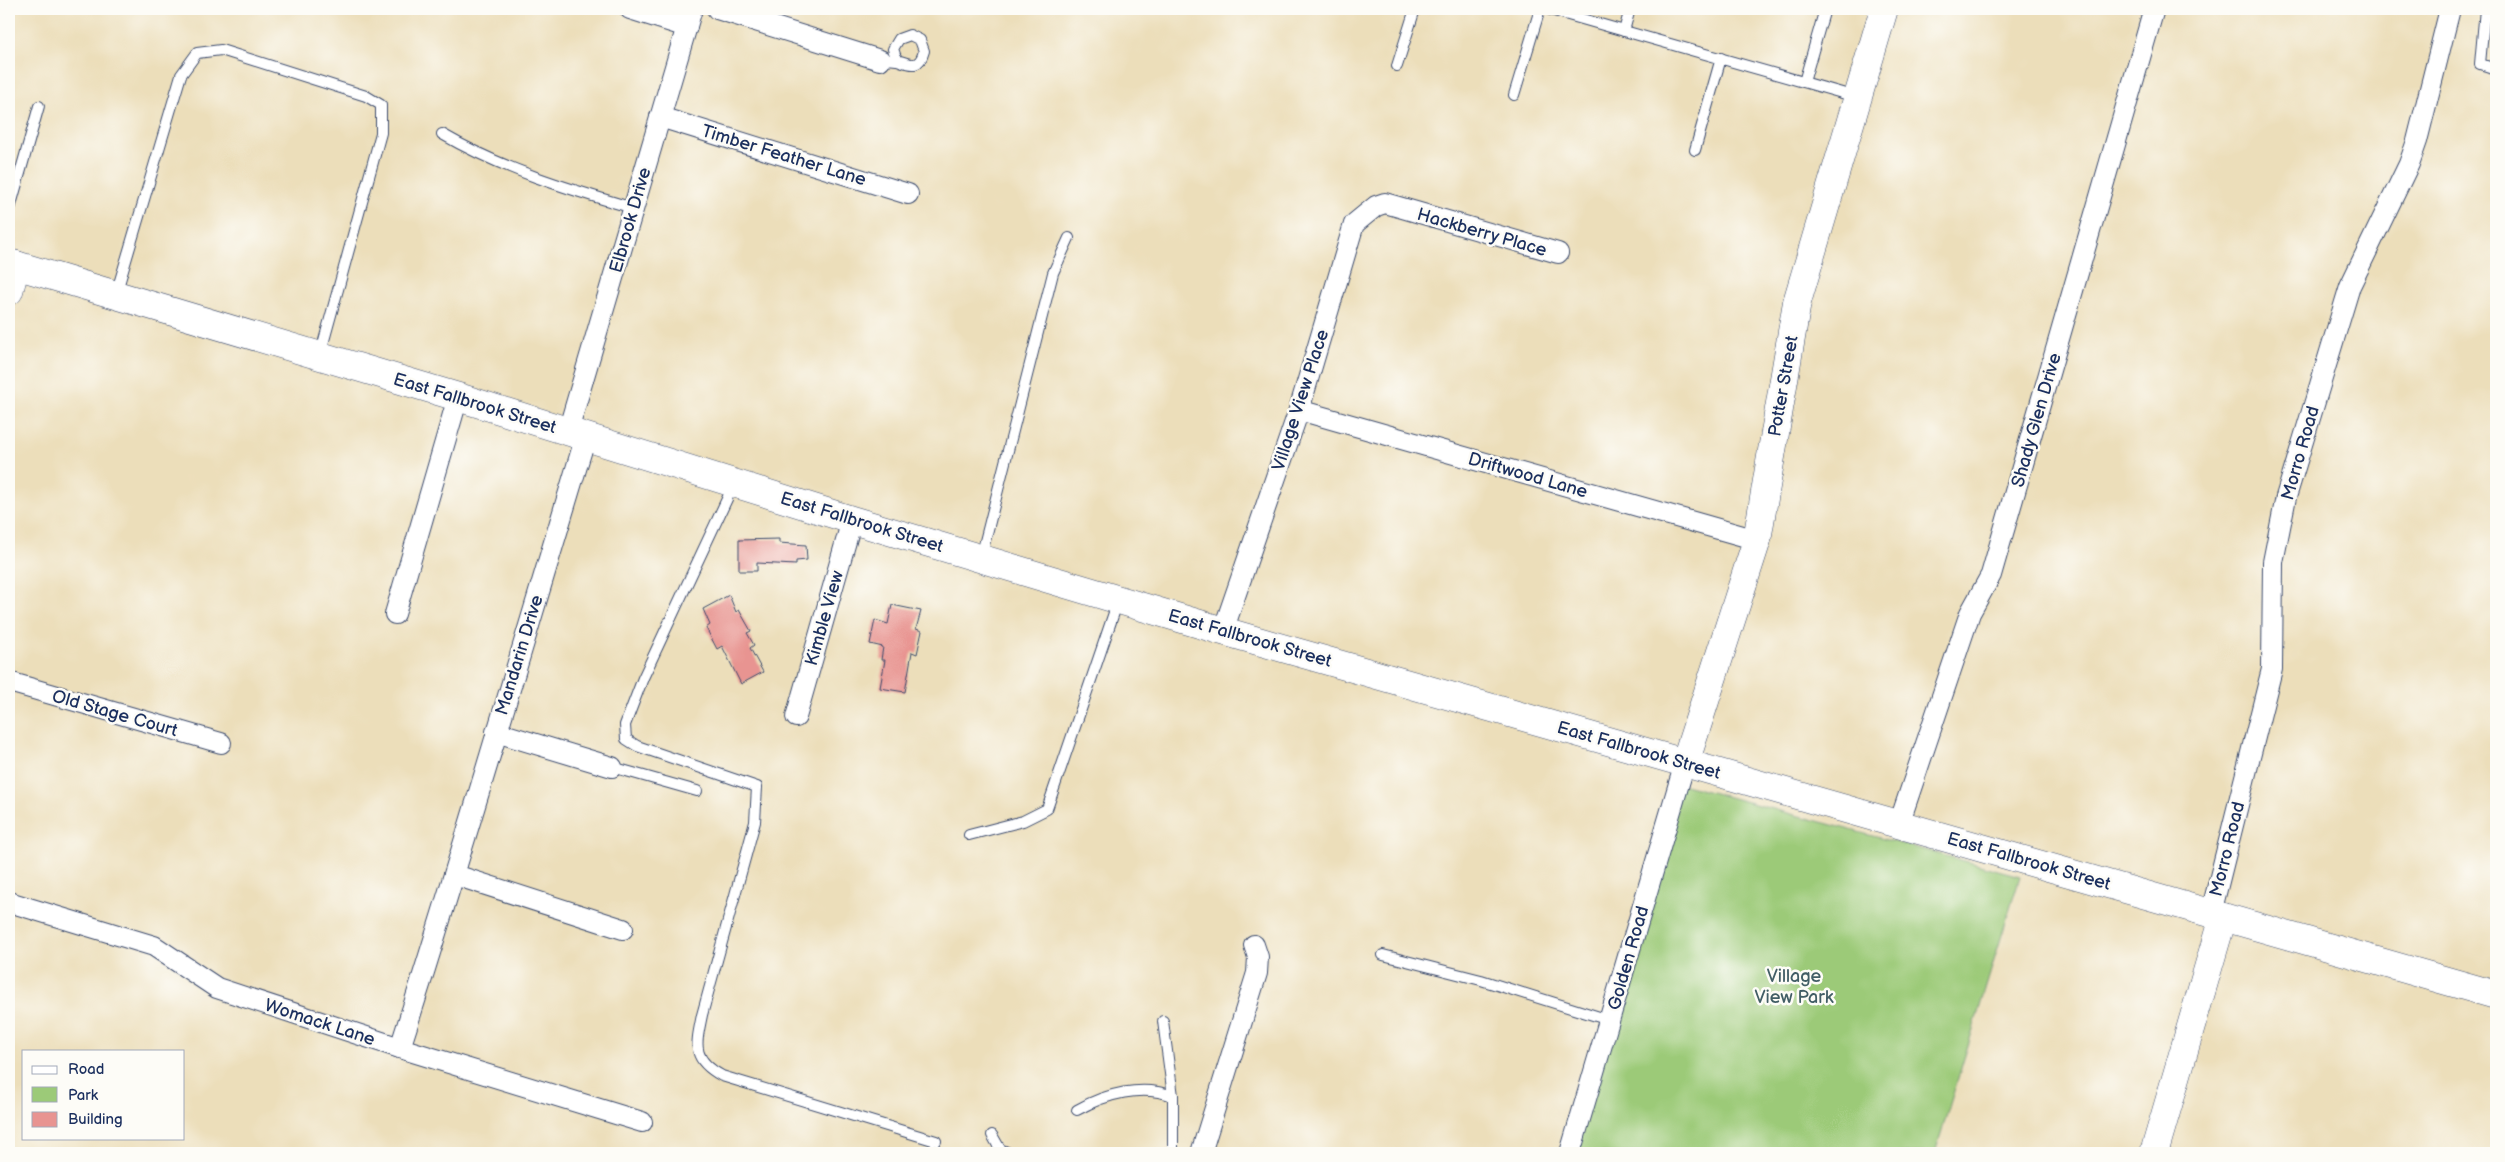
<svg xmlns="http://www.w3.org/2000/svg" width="2505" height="1162" font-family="'Balsamiq Sans',sans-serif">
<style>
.green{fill:#9cca78;stroke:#5c7c6b}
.building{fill:#e89491}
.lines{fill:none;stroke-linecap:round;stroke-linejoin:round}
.lane-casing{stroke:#3a496c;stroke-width:12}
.street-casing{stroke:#3a496c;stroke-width:22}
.secondary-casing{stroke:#3a496c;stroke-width:29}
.lane{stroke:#fff;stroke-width:10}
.street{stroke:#fff;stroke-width:20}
.secondary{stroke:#fff;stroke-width:28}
.labels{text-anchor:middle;stroke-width:5;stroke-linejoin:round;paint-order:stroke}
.street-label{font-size:18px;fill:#1b2f5e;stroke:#fdfcf7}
.park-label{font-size:18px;fill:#425e66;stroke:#fdfcf7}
</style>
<rect width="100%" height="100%" fill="#fdfcf7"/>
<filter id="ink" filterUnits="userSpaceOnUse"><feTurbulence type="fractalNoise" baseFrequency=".02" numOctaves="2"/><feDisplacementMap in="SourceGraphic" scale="10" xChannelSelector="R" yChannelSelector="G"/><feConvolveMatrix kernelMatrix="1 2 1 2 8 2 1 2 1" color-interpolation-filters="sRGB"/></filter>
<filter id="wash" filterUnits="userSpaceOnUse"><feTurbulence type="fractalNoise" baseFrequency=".0096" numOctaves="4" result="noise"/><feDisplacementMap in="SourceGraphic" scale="20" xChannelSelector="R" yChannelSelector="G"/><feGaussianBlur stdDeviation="1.12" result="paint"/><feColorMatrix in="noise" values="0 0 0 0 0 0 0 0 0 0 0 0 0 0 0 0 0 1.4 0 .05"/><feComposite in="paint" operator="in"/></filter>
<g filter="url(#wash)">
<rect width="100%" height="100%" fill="#ecdeba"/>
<path class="green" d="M1681,784L2020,876L1935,1153H1571Z"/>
<g id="blocks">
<g class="building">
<path d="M779,539V543L806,545L807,560L796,561V565L757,563V571H739V540Z"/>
<path d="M729,595L736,612L739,610L751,631L747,633L754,645L750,648L763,672L741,684L722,646L717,649L706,628L710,625L703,609Z"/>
<path d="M892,605L921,611L916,629L922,631L917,654L912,652L905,692L880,688L885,660H881L883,647L870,644L875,620L888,624Z"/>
</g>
</g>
</g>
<g filter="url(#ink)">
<use href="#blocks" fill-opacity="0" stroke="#3a496c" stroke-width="1"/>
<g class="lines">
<defs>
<g id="lane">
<path d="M1547,9L1856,97"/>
<path d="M2485,9L2480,64L2496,69"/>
<path d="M1624,31L1630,9"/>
<path d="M880,60C885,60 892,59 897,60C910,64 919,70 924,51L920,40L910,35L899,39L893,49L897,60"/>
<path d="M1397,66L1415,9"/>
<path d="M1804,82L1825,9"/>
<path d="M1514,95L1540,9"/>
<path d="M442,134C502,169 568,189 633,208"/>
<path d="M1695,150L1721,58"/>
<path d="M9,212L39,106"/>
<path d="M116,294L181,75L197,53L221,50L366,96L381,105V133L320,355"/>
<path d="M734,484L643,678L625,725L626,739L637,746L757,787L755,822L702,1015C696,1045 691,1059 722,1076L936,1141"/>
<path d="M981,557L1053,273L1069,238"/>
<path d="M612,767L697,791"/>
<path d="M969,835L1023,821L1047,809L1118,601"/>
<path d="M1383,955L1481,980L1609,1020"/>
<path d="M1163,1021L1173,1096"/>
<path d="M1077,1110C1105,1094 1142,1084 1173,1096V1153"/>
<path d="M992,1135L1000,1149L1009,1153"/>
</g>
<g id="street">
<path d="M630,9L687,27"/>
<path d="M717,9L880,60"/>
<path d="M660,117L908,194"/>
<path d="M1299,410L1757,540"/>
<path d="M568,431L692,9"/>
<path d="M395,614L458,397"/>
<path d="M1223,631L1299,410L1354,224L1376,206L1385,203L1558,253"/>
<path d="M9,682L221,743"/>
<path d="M796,717L852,520"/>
<path d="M496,732L612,767"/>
<path d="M1899,824L1970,613L1991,575L2154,9"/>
<path d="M455,875L623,929"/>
<path d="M9,902L154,946L217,988L400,1048L642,1122"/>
<path d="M2211,913L2272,669L2273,562L2286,497L2350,286L2409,164L2417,141L2450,9"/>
<path d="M400,1048C465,845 524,640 586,436"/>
<path d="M1201,1153L1257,973L1258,957L1254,945"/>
<path d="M1570,1153L1685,763"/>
</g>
<g id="secondary">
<path d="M9,263L458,397L852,520L1223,631L2496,995"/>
<path d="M9,291L16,265"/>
<path d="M1685,763L1757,540L1797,302L1884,9"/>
<path d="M2154,1153L2223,917"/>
</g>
</defs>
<use href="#lane" class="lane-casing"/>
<use href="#street" class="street-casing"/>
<use href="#secondary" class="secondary-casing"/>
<use href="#lane" class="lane"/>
<use href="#street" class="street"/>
<use href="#secondary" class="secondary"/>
</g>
</g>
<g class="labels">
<g class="street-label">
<text transform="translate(784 155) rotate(17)" y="6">Timber Feather Lane</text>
<text transform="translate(630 220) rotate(-74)" y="6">Elbrook Drive</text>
<text transform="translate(1482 232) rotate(16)" y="6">Hackberry Place</text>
<text transform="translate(1783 386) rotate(-80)" y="6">Potter Street</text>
<text transform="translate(1300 400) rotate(-72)" y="6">Village View Place</text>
<text transform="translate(475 403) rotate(17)" y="6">East Fallbrook Street</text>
<text transform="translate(2036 420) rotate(-74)" y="6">Shady Glen Drive</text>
<text transform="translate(2300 453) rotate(-74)" y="6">Morro Road</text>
<text transform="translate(1528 475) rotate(16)" y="6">Driftwood Lane</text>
<text transform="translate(862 522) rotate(17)" y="6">East Fallbrook Street</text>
<text transform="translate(824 618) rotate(-74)" y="6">Kimble View</text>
<text transform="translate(1250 638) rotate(16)" y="6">East Fallbrook Street</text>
<text transform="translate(519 655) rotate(-73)" y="6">Mandarin Drive</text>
<text transform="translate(115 713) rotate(16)" y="6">Old Stage Court</text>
<text transform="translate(1639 750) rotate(16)" y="6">East Fallbrook Street</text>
<text transform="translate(2227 849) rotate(-76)" y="6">Morro Road</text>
<text transform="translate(2029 861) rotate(16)" y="6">East Fallbrook Street</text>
<text transform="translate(1628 958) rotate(-74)" y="6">Golden Road</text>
<text transform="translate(320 1022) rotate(18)" y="6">Womack Lane</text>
</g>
<g class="park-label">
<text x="1794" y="982">Village<tspan x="1794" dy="21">View Park</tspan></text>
</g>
</g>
<rect width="2505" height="1162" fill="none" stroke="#fdfcf7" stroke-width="30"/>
<rect x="22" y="1050" width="162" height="90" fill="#fdfcf7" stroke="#a3aaba"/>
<rect x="32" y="1066" width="25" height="8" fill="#ffffff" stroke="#a3aaba"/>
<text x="68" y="1074" font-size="15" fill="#1b2f5e">Road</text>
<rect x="32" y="1087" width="25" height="15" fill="#9cca78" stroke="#a3aaba"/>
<text x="68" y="1100" font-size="15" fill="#1b2f5e">Park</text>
<rect x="32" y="1112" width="25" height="15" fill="#e89491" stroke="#a3aaba"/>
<text x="68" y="1124" font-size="15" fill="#1b2f5e">Building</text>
</svg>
